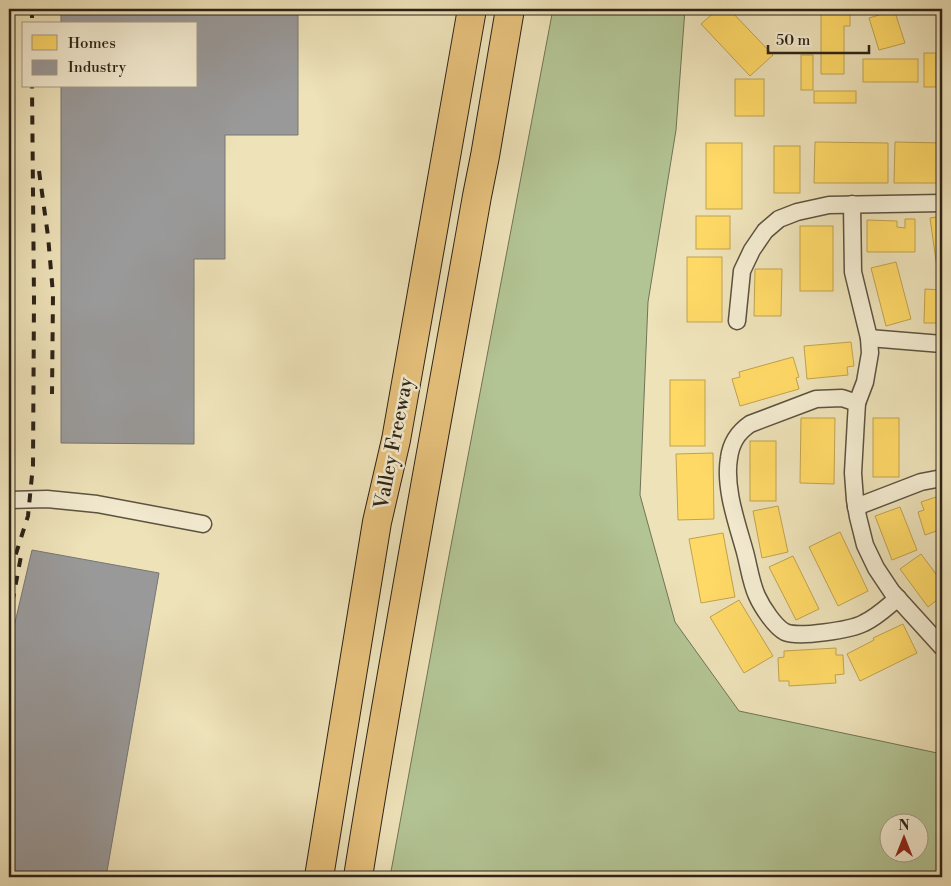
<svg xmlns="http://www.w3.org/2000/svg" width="951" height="886" font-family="'Libre Bodoni',serif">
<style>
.green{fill:#b3c494;stroke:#707456;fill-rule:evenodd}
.homes{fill:#ffd966;stroke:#c0a24e}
.industry{fill:#999;stroke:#787672}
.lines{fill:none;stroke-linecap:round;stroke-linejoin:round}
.street-casing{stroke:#5c5340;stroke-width:19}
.highway-casing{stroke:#2c2317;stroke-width:30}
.street{stroke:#f4ecd2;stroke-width:16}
.highway{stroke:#e7c17c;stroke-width:28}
.rail{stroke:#2c2317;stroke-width:4;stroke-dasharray:9 9;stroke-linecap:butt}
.labels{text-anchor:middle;stroke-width:5;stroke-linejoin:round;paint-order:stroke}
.street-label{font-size:20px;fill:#2c2317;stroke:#f4ecd2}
</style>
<rect width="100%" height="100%" fill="#eee2b9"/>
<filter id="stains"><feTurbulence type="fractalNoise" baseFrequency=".004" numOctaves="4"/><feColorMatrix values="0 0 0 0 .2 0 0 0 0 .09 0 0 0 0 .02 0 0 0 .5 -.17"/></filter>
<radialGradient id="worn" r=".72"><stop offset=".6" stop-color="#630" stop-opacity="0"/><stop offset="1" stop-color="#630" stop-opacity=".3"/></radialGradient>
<path class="green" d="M553,9H685L676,130L648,302L640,495L675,622L739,711L942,754V877H390L445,577ZM888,824H918V854H888Z"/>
<g class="homes">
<path d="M718,9H729L773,55L750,76L701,24Z"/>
<path d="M821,9H850V26H844V74H821Z"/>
<path d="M877,9H896H894L905,43L879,50L869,18L879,15Z"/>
<rect x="924" y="53" width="12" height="34"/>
<rect x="801" y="55" width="12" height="35"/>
<rect x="863" y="59" width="55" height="23"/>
<rect x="735" y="79" width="29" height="37"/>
<rect x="814" y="91" width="42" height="12"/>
<path d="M815,142L888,143V183H814Z"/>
<path d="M895,142L942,143V183H894Z"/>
<rect x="706" y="143" width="36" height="66"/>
<rect x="774" y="146" width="26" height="47"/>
<rect x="696" y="216" width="34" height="33"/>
<path d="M942,216V281L939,282L930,218Z"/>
<path d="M905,219H915V252H867V220L897,221V227L905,228Z"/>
<rect x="800" y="226" width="33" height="65"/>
<rect x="687" y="257" width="35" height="65"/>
<path d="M896,262L911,319L886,326L871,268Z"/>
<path d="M755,269H782L781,316H754Z"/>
<path d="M925,289L942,290V323H924Z"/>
<path d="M851,342L854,366L847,367L848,375L807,379L804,346Z"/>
<path d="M793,357L799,377L796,378L799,389L740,406L732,379L740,377L739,372Z"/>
<rect x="670" y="380" width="35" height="66"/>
<path d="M801,418H835L834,484L800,483Z"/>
<rect x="873" y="418" width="26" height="59"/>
<rect x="750" y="441" width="26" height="60"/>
<path d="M713,453L714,519L678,520L676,454Z"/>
<path d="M942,495V529L925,535L918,512L924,510L921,502Z"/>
<path d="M778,506L788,552L762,558L753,511Z"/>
<path d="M900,507L917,550L892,560L875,516Z"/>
<path d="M840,532L868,591L838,606L809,547Z"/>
<path d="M723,533L735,597L701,603L689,539Z"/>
<path d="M921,554L942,582V596L928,607L900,569Z"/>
<path d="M793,556L819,609L796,620L769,567Z"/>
<path d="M739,600L773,656L744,673L710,617Z"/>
<path d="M903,624L917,653L860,681L847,654L874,640L873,638Z"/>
<path d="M836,648V655H843L844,674L835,675L836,683L789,686V681H779L778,658L784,657V651Z"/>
</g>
<g class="industry">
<path d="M135,9H195V12H298V135H225V259H194V444L61,443V86H196V24H61V11L135,12Z"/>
<rect x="9" y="81" width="2" height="332"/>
<path d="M32,550L159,573L106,877H9V648Z"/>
</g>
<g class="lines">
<defs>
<g id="street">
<path d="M852,204L853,272L869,338L870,353L865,382L857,403L856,419L853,473L855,500L858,517L865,545L876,568L892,592L942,647"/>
<path d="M737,321L742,271L752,250L765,231L779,219L797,212L829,205L942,203"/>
<path d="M869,338L942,344"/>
<path d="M857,403L842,398L816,399L750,424C737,433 731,443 729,458C724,488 737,523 745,552C749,567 751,583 757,596C762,607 775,627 785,632C798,638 851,630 864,623C877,617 887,607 898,598"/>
<path d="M9,500L47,499L97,504L203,524"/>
<path d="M856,507L921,482L942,478"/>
</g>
<g id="highway">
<path d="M319,877L377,522L396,440L472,9"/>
<path d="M358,877C394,650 437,423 477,196L485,156L510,9"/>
</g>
</defs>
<use href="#street" class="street-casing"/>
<use href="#highway" class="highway-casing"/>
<use href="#street" class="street"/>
<use href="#highway" class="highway"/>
<g class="rail">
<path d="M32,9V24"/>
<path d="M39,171L48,236L53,294L52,394"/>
<path d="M9,571L13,563L28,516L33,465L34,299L32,86"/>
<path d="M9,620L21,556"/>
</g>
</g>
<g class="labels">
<g class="street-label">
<text transform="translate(393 443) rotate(-79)" y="7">Valley Freeway</text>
</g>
</g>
<rect width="951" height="886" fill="none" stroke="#eee2b9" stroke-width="30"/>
<rect x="10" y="10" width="931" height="866" fill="none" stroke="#2c2317" stroke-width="2.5"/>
<rect x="15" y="15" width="921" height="856" fill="none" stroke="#2c2317"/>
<rect x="22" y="22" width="175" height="65" fill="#f4ecd2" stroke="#a49c87"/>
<rect x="32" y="35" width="25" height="15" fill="#ffd966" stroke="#a49c87"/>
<text x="68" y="48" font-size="15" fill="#2c2317">Homes</text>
<rect x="32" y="60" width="25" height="15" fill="#999999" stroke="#a49c87"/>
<text x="68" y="72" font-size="15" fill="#2c2317">Industry</text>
<g transform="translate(904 838)"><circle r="24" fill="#f4ecd2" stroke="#a49c87"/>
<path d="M0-4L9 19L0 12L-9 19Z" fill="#8f2418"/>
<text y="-8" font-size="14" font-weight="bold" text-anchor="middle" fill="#2c2317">N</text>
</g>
<path d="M768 45v8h101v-8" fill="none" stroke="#2c2317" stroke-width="2.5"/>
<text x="776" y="45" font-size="15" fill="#2c2317" stroke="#f4ecd2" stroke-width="4" paint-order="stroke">50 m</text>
<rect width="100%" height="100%" filter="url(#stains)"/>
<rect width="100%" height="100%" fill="url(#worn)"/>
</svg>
